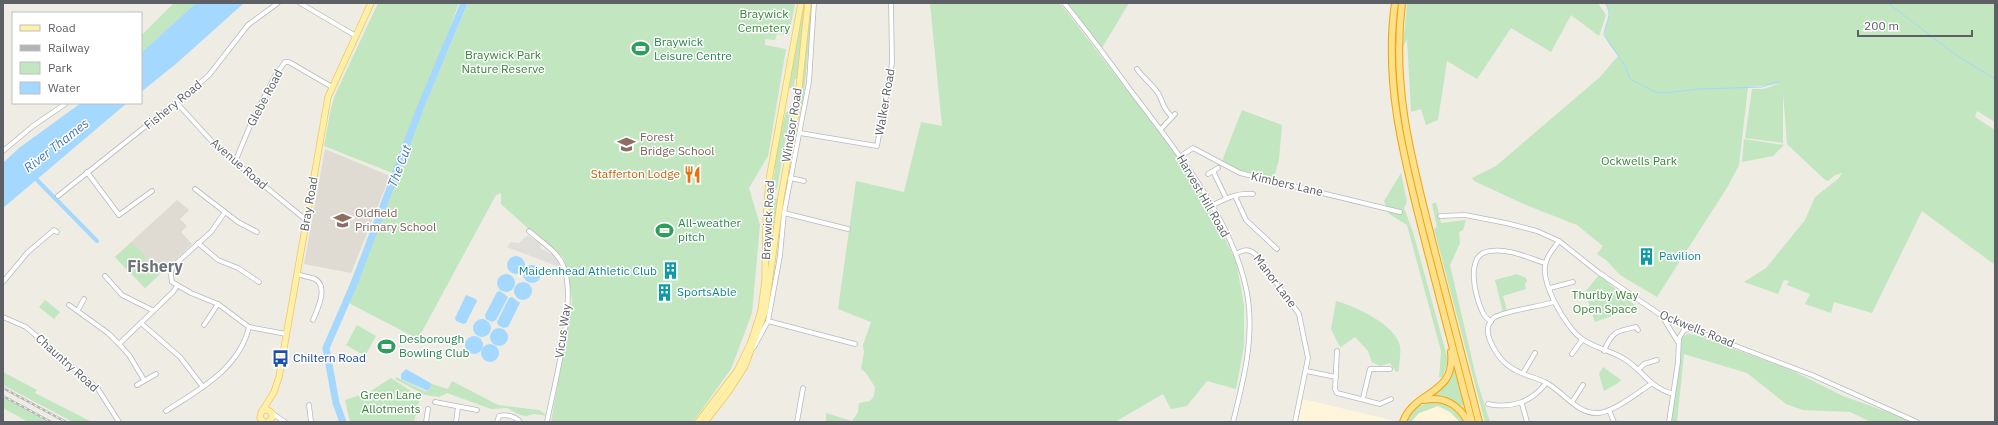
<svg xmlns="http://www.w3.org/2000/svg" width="1998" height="425" font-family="'IBM Plex Sans',sans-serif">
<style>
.commercial{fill:#fef5da}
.industrial{fill:#e0ded8}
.education{fill:#dfdbd2}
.green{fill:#c1e6c0}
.water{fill:#a4d8ff}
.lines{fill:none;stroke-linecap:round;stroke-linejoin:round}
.stream{stroke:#a4d8ff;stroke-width:1}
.canal{stroke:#a4d8ff;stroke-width:4}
.river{stroke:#a4d8ff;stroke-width:7}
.minor-casing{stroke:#b6babe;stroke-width:5.5}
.major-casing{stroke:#f2c65a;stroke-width:7}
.highway-casing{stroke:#f3a500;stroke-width:8}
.minor{stroke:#fff;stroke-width:4}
.major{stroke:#fff0a9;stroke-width:5.5}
.highway{stroke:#fde08c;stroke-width:6}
.rail-casing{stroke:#b3b4b5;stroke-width:2.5}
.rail{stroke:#fff;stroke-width:1;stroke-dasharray:3;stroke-linecap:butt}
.labels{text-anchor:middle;stroke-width:3;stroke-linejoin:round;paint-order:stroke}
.park-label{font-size:12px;fill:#348437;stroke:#fff}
.leisure-label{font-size:12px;fill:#27864d;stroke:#fff;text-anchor:start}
.street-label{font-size:12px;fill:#5c6065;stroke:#fff}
.education-label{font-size:12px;fill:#785e54;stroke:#fff;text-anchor:start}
.food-label{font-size:12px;fill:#c56008;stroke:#fff;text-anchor:end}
.culture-label{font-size:12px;fill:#0d838f;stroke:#fff;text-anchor:start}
.transit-label{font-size:12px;fill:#164399;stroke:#fff;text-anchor:start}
.water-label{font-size:13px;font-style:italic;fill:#4078b2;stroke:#fff}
.district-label{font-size:16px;font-weight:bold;fill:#6d7277;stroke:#fff}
</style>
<rect width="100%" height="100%" fill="#efece4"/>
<g class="commercial">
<path d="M1303,399L1395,421V422H1298Z"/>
<path d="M1438,406L1450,412L1460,422H1411L1419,413Z"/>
</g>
<path class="industrial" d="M528,235L541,245L540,248L555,256L562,268L507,247L511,242L519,243Z"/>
<g class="education">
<path d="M325,149L390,176L351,273L304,264Z"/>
<path d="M177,200L189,210L180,219L187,226L181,232L192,244L145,288L115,257Z"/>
</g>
<g class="green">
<path d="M174,3H196L141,53V36Z"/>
<path d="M378,3H459L395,174L324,146L331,108L335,95Z"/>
<path d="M468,3H795L789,35L777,34L775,40L765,39V45L786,49L768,156L749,188L760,225L752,313L731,369L693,422H551L570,316L572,301L568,273L563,257L543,242L501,204V193L496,195L418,339L343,300Z"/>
<path d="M803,3H805L797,79H795L793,88H788Z"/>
<path d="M810,3H813L803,102L801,104L798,102Z"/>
<path d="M930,3H1059L1067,12L1183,163L1205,199L1236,261L1244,305V346L1236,389L1207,381L1187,406L1171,409L1163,394L1115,422H826V413L852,421L858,412L859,403L870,401L874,396L875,387L866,373L861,369L864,352L863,345L871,322L838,309L856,181L904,192L921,122L942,126Z"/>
<path d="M1068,3H1129L1102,48Z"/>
<path d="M1407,3H1598L1606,15L1599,36L1571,15L1551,52L1511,28L1477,79L1447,61L1438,120L1426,125L1421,109L1411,112L1407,39L1403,47Z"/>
<path d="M1605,3H1995V122L1977,111L1975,117L1995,130V265L1922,211L1872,313L1834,302L1831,313L1805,304L1810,294L1787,285L1789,281L1784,280L1778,294L1744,282L1766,268L1805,220L1815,197L1839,178L1842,173L1835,175L1828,181L1824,179L1787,144L1783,92V143L1745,138L1752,89H1763L1779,84L1748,87L1739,165L1728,186L1657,297L1620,275L1606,260L1597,254L1603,246L1577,225L1526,205L1474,181L1472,178L1496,166L1600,77L1618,56C1614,49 1605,41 1605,33C1603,22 1616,18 1605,3Z"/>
<path d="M790,110L792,114L786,136L777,189L773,192L770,190L775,172L773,160L786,112Z"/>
<path d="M1242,110L1282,125L1279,159L1274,178L1240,170L1222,161Z"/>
<path d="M1744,139L1784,145L1773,156L1742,162Z"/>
<path d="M1401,173L1407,202L1404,208L1413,232L1448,360L1443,376L1439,378L1441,351L1407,225L1389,214L1384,201Z"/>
<path d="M769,198L778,199L764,300Z"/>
<path d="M1436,202L1441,223L1466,220L1463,230L1459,232L1460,243L1450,265L1477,381L1490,422H1485L1434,229L1437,227L1432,204Z"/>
<path d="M132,242L146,257L144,259L159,275L145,288L115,257Z"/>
<path d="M1517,274L1526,278L1527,282L1525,283L1526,289L1503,296L1507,311L1503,312L1495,280Z"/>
<path d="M1599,275L1637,307L1595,322L1585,292Z"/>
<path d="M45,300L60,312L54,319L39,307Z"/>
<path d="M1336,301C1355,306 1396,325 1400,346C1401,354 1399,363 1399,371L1396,372L1390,363L1380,366L1372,362L1368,351L1355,337L1341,347L1339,345L1331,329Z"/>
<path d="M357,325L376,336L365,356L346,345Z"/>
<path d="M1687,334L1696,335L1789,369L1843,396L1904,418L1908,422H1871L1850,412L1803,410L1786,404L1747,373L1684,354L1677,422H1670L1682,337Z"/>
<path d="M1453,365L1464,405L1460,406L1430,396Z"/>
<path d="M1603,367L1621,380L1618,383L1604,391L1599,374Z"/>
<path d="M3,372L37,390L35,393L92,422H73L3,385Z"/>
<path d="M396,377L425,391H428L432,384L448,389L452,381L498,405L539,410L548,416L534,414L526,416L520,415L507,408L491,409L447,393L439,397L425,395L395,379Z"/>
<path d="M391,378L420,397L414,422H350L345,400L369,392Z"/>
<path d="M3,397L49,422H28L3,408Z"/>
<path d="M1437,401C1450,406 1456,411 1464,422H1460L1450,412L1438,406L1419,413L1411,422H1407C1411,408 1424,403 1437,401Z"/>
</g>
<g class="water">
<path d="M196,3H244L177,63L141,92V53Z"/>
<path d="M81,103H127L3,208V163L19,148Z"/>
<circle cx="516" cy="265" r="9"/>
<circle cx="532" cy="274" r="9"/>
<circle cx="506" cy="283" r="9"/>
<circle cx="523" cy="291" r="9"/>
<path d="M500,291L508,297L496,320L492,322L486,319L485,315L497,292Z"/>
<path d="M466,295L476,299L477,301L466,323L463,324L456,321L455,318Z"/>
<path d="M512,297L520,303L508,327L504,328L498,325L497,322L509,298Z"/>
<circle cx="482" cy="328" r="9"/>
<circle cx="499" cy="337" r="9"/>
<circle cx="474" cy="345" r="9"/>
<circle cx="490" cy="353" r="9"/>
<path d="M406,369L432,384L428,391L401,379V374Z"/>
</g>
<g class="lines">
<g class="stream">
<path d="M1605,3C1614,15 1605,23 1604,35L1625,66L1630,79L1655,92L1664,93L1700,89L1762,87L1779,81"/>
<path d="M1888,3L1956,55L1995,79"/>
</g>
<path class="canal" d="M36,179L97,241"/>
<path class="river" d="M343,422L336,403L326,348L354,284L419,111L464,3"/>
<defs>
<g id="minor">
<path d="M300,3L356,36"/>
<path d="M1064,3C1089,33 1111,64 1134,95C1178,153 1237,225 1248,299C1254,341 1243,382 1233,422"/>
<path d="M1137,69C1143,78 1152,84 1158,93C1164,103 1161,106 1172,117"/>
<path d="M176,102L217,147L306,220"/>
<path d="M1161,129L1175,114"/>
<path d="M800,133L877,146L892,63L891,3"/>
<path d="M3,151L33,126L65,104"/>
<path d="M1181,156L1193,148L1240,173L1400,212"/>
<path d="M235,162L252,121L275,76L285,62H289L332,87"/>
<path d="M1213,171L1226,198"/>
<path d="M87,172L119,215L152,191"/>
<path d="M1208,174L1218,168"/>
<path d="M790,178L804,181"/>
<path d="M195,189L238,222L257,232"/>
<path d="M58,196L200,83L209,75L248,25L278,3"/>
<path d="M1235,196L1246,220L1277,249"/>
<path d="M1211,206C1225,199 1237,192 1253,194"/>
<path d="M225,212L211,232L172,267L171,275L172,282L191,293L218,304L249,327L286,334"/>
<path d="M784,213L848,229"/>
<path d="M1440,216L1465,215L1506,223L1537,231L1559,241L1598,272L1662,316L1691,329L1812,375L1917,422"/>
<path d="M529,231C540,241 557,251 563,265C578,298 554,385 547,422"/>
<path d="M1559,241C1554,248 1548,254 1546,262C1539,281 1566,328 1582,339C1596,349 1613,351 1626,360C1645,373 1648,386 1673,394"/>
<path d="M198,243L218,260L238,268L259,282"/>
<path d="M1236,254C1243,250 1248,248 1255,254L1299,314L1308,358L1295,422"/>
<path d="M297,274C302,276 310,277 315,279C329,287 317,310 313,320"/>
<path d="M105,276L122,295L152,310"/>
<path d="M3,282L28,252L54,230L57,232"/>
<path d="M1550,288L1573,282"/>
<path d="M1554,302C1538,307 1509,310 1495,317C1492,319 1489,324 1488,327C1486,338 1497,355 1504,362C1515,373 1531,376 1545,382C1563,391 1577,415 1599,413C1615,411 1637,393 1651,384"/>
<path d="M69,305L108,333L119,344"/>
<path d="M78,310L84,299"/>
<path d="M1662,316L1678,342"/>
<path d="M3,317L26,327L98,389L119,422"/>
<path d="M768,321L855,344"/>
<path d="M1491,322C1488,319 1484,316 1483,313C1475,297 1464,254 1490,251C1508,248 1529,258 1545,263"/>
<path d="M141,323L180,357L203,387"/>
<path d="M204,325L218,304"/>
<path d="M754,347L768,321L780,256L784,213L809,82L814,3"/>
<path d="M1337,351L1335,389L1337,393L1380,404L1391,399"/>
<path d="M1604,351C1612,331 1617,331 1636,327L1638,330"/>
<path d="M1572,354L1582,340"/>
<path d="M1638,370L1644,364L1657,360"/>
<path d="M1306,371L1336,377"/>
<path d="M1523,373L1535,353"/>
<path d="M144,380L129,355L119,344L173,292L177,286"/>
<path d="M137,385L156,374"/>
<path d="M1363,398L1370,369H1390"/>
<path d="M435,402L477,410"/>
<path d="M1572,402L1583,385"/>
<path d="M1488,404C1511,409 1532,402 1546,383"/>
<path d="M1522,404L1527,422"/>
<path d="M309,405L311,422"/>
<path d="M1609,410L1614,422"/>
<path d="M166,411C200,389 239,369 249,327"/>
<path d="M273,414L285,422"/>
<path d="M426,422L428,409"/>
<path d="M456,422L458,407"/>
<path d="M497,422L499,416C505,414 516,416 520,422"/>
<path d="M797,422L803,388"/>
<path d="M1669,422L1678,362L1679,338L1684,330L1691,329"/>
</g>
<g id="major">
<path d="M263,410H268L272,413V418L268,422"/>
<path d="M264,422L260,418L261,413L274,392L279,377L328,97L371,3"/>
<path d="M698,422L737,371L751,342L761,311L765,280L766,220L769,180L801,3"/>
<path d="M705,422L729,391L745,366L765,311L781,197L797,107L808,3"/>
</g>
<g id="highway">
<path d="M1395,3C1383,86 1406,165 1426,245C1441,304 1457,363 1472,422"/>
<path d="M1402,3C1391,90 1413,165 1434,248C1449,306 1464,364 1479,422"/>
<path d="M1424,400C1444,396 1459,405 1468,422"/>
<path d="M1403,422C1414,390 1456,396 1451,352"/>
</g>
</defs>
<use href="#minor" class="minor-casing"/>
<use href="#major" class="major-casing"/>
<use href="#highway" class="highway-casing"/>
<use href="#minor" class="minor"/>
<use href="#major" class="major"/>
<use href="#highway" class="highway"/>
<defs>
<g id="rail">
<path d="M3,388L66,422"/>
<path d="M3,396L51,422"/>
</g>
</defs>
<use href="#rail" class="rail-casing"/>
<use href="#rail" class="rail"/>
</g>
<defs>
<symbol id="stadium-bare" viewBox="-9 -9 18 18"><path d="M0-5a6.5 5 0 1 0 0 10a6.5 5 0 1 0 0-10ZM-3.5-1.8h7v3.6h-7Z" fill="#2e9e5b" stroke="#fff" stroke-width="2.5" paint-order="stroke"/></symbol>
<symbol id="school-bare" viewBox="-9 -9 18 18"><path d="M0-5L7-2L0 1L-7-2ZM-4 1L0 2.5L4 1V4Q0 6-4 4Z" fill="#8d6e63" stroke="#fff" stroke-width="2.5" paint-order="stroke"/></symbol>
<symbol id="restaurant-bare" viewBox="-9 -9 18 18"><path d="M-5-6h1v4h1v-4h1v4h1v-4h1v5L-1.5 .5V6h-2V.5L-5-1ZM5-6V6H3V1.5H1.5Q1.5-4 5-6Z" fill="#e8710a" stroke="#fff" stroke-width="2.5" paint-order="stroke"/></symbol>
<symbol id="building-bare" viewBox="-9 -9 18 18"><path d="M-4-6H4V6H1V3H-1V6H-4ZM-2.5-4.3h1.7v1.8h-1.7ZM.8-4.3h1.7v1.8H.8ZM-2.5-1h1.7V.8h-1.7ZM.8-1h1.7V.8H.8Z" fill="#0f9aa8" stroke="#fff" stroke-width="2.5" paint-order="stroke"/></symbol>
<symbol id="bus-bare" viewBox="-9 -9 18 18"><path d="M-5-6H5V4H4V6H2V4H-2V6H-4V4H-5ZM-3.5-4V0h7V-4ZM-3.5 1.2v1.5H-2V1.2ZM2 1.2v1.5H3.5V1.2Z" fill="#1a4fb4" stroke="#fff" stroke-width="2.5" paint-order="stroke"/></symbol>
</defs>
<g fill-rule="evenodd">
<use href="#stadium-bare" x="628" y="36" width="25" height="25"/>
<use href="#school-bare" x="614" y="132" width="25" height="25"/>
<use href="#restaurant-bare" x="680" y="162" width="25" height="25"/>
<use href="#school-bare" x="330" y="208" width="25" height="25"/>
<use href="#stadium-bare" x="652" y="218" width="25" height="25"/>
<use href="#building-bare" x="1634" y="244" width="25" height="25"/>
<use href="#building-bare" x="658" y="258" width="25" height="25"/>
<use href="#building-bare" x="652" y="280" width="25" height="25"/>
<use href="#stadium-bare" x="374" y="334" width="25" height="25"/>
<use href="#bus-bare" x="268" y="346" width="25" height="25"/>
</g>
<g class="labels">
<g class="park-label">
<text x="764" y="18">Braywick<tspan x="764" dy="14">Cemetery</tspan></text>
<text x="503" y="59">Braywick Park<tspan x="503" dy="14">Nature Reserve</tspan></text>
<text x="1639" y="165">Ockwells Park</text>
<text x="1605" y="299">Thurlby Way<tspan x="1605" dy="14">Open Space</tspan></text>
<text x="391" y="399">Green Lane<tspan x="391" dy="14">Allotments</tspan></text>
</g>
<g class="leisure-label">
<text x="654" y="46">Braywick<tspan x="654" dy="14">Leisure Centre</tspan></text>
<text x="678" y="227">All-weather<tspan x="678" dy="14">pitch</tspan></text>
<text x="399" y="343">Desborough<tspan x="399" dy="14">Bowling Club</tspan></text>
</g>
<g class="street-label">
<text transform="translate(265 98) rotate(-62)" y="4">Glebe Road</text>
<text transform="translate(885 102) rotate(-80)" y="4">Walker Road</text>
<text transform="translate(173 105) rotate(-39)" y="4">Fishery Road</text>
<text transform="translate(792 125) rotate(-81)" y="4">Windsor Road</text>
<text transform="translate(239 164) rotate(41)" y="4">Avenue Road</text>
<text transform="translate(1287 184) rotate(13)" y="4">Kimbers Lane</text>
<text transform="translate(1203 196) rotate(60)" y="4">Harvest Hill Road</text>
<text transform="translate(309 204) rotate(-80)" y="4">Bray Road</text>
<text transform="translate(768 220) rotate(-87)" y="4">Braywick Road</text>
<text transform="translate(1275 281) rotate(53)" y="4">Manor Lane</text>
<text transform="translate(1697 329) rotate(22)" y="4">Ockwells Road</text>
<text transform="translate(563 331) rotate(-82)" y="4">Vicus Way</text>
<text transform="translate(67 363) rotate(42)" y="4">Chauntry Road</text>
</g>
<g class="education-label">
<text x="640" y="141">Forest<tspan x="640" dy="14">Bridge School</tspan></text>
<text x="355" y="217">Oldfield<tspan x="355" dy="14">Primary School</tspan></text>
</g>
<g class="food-label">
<text x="680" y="178">Stafferton Lodge</text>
</g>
<g class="culture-label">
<text x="1659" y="260">Pavilion</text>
<text x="657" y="275" text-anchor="end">Maidenhead Athletic Club</text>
<text x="677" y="296">SportsAble</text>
</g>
<g class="transit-label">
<text x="293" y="362">Chiltern Road</text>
</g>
<g class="water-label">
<text transform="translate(56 145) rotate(-38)" y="5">River Thames</text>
<text transform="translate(399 166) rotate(-69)" y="5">The Cut</text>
</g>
<g class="district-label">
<text x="155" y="272">Fishery</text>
</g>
</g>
<rect width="1998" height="425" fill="none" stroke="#5c6065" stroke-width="8"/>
<rect x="12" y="12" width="130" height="92" fill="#ffffff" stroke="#bebfc1"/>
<rect x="20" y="25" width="20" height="6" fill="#fff0a9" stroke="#bebfc1"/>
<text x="48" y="32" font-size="12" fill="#5c6065">Road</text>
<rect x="20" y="45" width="20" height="6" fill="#b3b4b5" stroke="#bebfc1"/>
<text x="48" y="52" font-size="12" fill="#5c6065">Railway</text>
<rect x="20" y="62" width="20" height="12" fill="#c1e6c0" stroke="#bebfc1"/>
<text x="48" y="72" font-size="12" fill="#5c6065">Park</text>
<rect x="20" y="82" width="20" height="12" fill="#a4d8ff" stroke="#bebfc1"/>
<text x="48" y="92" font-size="12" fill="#5c6065">Water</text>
<path d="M1858 30v6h114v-6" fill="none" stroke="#5c6065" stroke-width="2"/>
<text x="1864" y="30" font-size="12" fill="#5c6065" stroke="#ffffff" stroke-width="3" paint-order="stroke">200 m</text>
</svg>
